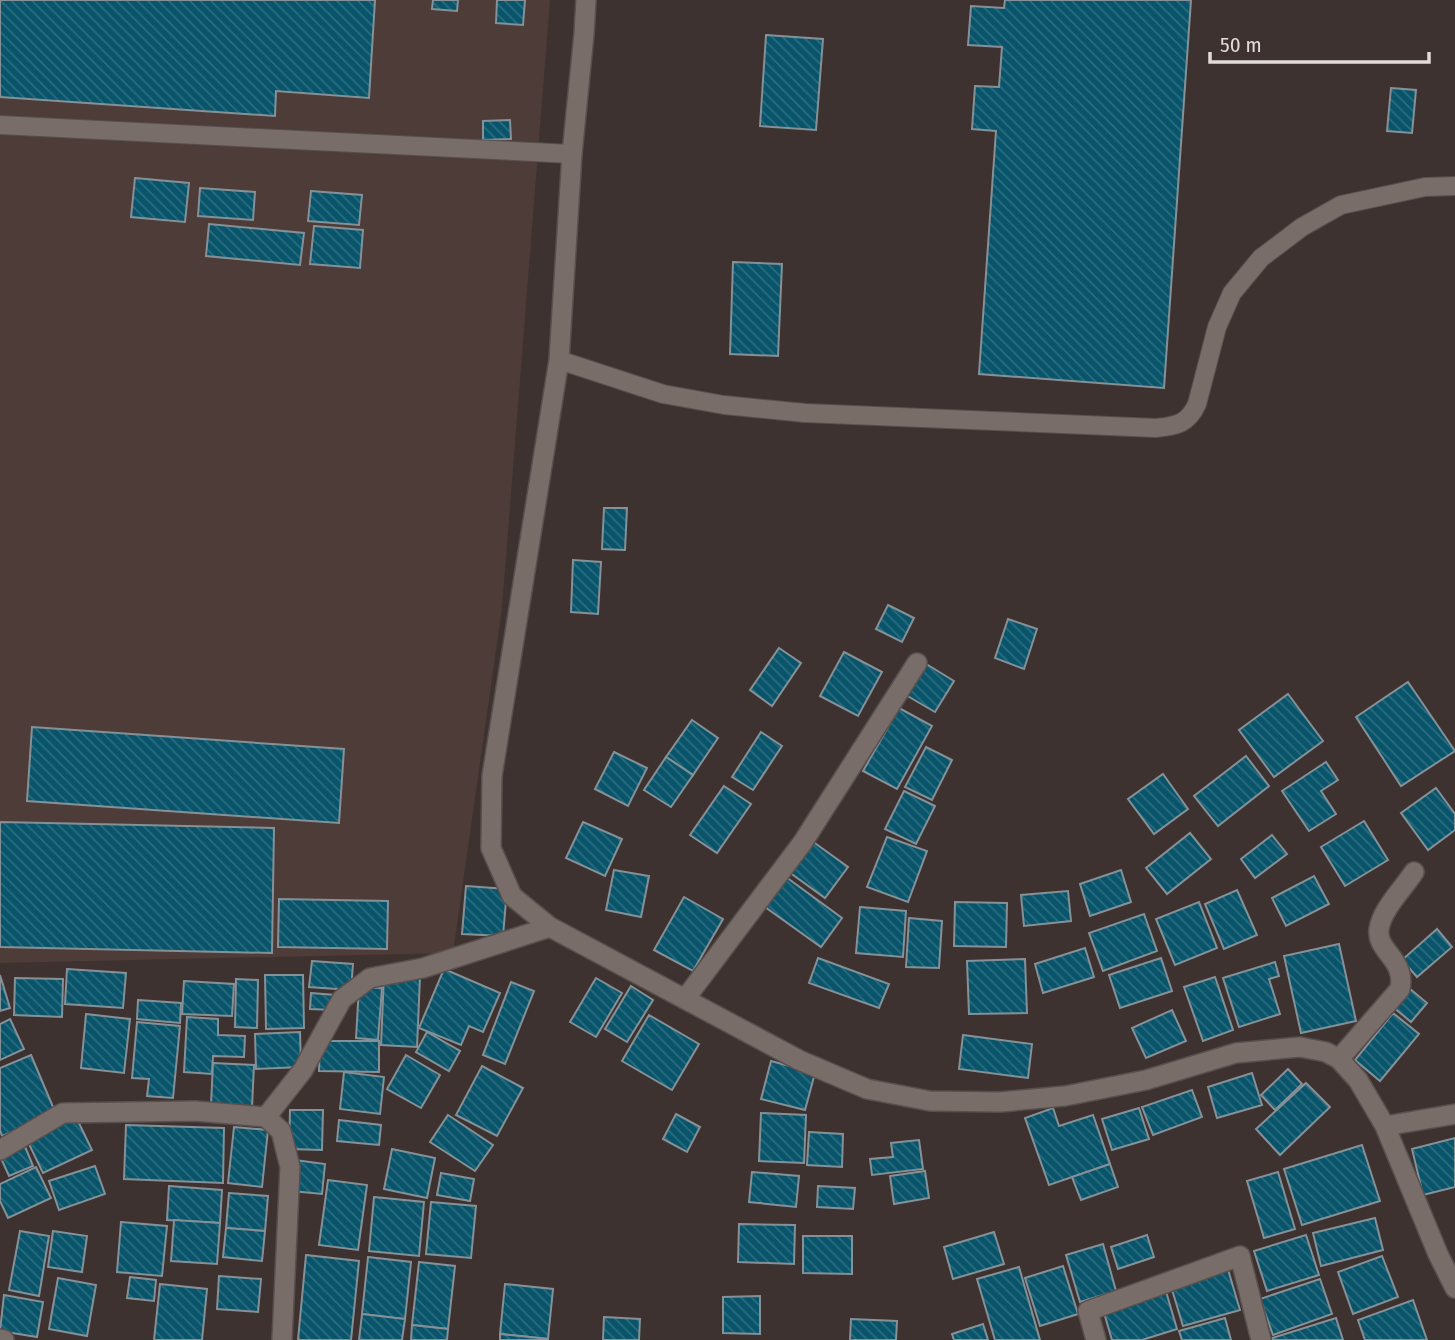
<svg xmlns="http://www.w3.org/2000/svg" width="1455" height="1340" font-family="'Fira Sans Condensed',sans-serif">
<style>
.built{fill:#4d3c38}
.building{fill:url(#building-back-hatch);stroke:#859197;stroke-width:2}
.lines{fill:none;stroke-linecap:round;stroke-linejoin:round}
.service-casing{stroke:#58504e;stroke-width:20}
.minor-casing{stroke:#58504e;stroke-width:22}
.service{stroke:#796d6a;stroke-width:18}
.minor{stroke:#796d6a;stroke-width:19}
</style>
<defs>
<pattern id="building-back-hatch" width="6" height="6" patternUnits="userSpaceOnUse" patternTransform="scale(1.75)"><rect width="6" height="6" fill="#08546a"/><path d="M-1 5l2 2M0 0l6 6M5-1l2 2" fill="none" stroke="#2c6c7f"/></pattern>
</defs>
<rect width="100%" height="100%" fill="#3d3230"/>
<path class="built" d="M0,0H550L502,608L453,953L0,963Z"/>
<g class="building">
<path d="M0,0H375L369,98L276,91L275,116L0,97Z"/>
<path d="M433,0H458L457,11L432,9Z"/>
<path d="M497,0H525L523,25L496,23Z"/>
<path d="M1005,0H1191L1164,388L979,374L996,131L972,129L975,86L999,87L1002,47L968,45L971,6L1004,8Z"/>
<path d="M766,35L823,39L816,130L760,126Z"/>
<path d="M1391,88L1416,90L1412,133L1387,131Z"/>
<path d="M510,120L511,139L483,140V121Z"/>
<path d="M135,178L189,183L185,222L131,217Z"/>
<path d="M200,188L255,192L253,220L198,216Z"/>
<path d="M311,191L362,195L359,225L308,221Z"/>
<path d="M209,224L304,233L300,265L206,256Z"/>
<path d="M314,226L363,230L360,268L310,264Z"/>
<path d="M733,262L782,264L778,356L730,354Z"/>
<path d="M604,508H627L625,550L602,549Z"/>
<path d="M573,560L601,562L598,614L571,612Z"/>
<path d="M888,605L914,618L902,642L876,629Z"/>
<path d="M1008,619L1037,629L1024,669L995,658Z"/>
<path d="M779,648L801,663L772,706L750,690Z"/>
<path d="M844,652L882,672L858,716L820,696Z"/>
<path d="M923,662L954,681L935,712L904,694Z"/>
<path d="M1408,682L1455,751L1401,786L1356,717Z"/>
<path d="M1288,694L1323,741L1274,777L1239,730Z"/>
<path d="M899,708L932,726L897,789L863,771Z"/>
<path d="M692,720L718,738L693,775L666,757Z"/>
<path d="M32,727L344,749L339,823L27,801Z"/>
<path d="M761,732L782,746L753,790L732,777Z"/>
<path d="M926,747L952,760L932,800L905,787Z"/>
<path d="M614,752L647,768L628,806L595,789Z"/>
<path d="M1246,756L1269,786L1218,826L1194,796Z"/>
<path d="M666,757L693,775L671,807L644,790Z"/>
<path d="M1326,762L1338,780L1321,791L1336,814L1309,831L1282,791Z"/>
<path d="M1163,774L1188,809L1154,834L1128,799Z"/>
<path d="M724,786L751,804L717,853L690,835Z"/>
<path d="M1436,788L1455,814V830L1428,850L1401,813Z"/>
<path d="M904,791L935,806L916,844L885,829Z"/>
<path d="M1364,821L1388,860L1345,886L1321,847Z"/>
<path d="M0,822L274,828L272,953L0,947Z"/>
<path d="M583,822L622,839L605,876L566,858Z"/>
<path d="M1190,833L1211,859L1167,894L1146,868Z"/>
<path d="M1272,835L1287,854L1255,878L1241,859Z"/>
<path d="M887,837L927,851L908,902L867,887Z"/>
<path d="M812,841L848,867L825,898L789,872Z"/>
<path d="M614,870L649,876L641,917L606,910Z"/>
<path d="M1121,870L1131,902L1090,916L1080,884Z"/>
<path d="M1314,876L1329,904L1286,926L1272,898Z"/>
<path d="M786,877L842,918L821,947L765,907Z"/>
<path d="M466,886L507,889L503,936L462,934Z"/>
<path d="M1237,890L1257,935L1224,949L1205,904Z"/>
<path d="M1068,891L1071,921L1024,926L1021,895Z"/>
<path d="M684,897L723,919L693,971L654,950Z"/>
<path d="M279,899L388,901L387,949L278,947Z"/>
<path d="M955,902L1007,903L1006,947L954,946Z"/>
<path d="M1199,902L1217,948L1175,965L1156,919Z"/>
<path d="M860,907L906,911L903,957L856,953Z"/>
<path d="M1144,914L1157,951L1103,971L1089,933Z"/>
<path d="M909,918L942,921L939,968L906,967Z"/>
<path d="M1437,929L1452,947L1417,977L1402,960Z"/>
<path d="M1339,944L1356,1021L1301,1033L1284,956Z"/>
<path d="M1085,948L1094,977L1043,993L1035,964Z"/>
<path d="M818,958L889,984L879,1008L809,983Z"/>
<path d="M1161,958L1172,991L1120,1008L1109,975Z"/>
<path d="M1025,959L1027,1013L969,1014L967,961Z"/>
<path d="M312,961L353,964L351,990L309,987Z"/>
<path d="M1275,962L1279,976L1269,979L1280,1014L1239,1027L1223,978Z"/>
<path d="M67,969L126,973L123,1008L65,1004Z"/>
<path d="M444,969L500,993L483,1032L469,1026L461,1045L419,1028Z"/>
<path d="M0,975L10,1008L0,1011Z"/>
<path d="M265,975H303L304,1028L266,1029Z"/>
<path d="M384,975L420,977L417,1047L381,1045Z"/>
<path d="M1215,977L1233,1030L1203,1041L1184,987Z"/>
<path d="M15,978L63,979L62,1017L14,1015Z"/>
<path d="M596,978L622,993L596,1037L570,1022Z"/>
<path d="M236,979L258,980L257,1028L235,1027Z"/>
<path d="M184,981L234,984L232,1016L182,1014Z"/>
<path d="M511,982L534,991L505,1064L483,1055Z"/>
<path d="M631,986L653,1000L627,1042L605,1029Z"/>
<path d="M359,987L382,988L378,1040L356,1038Z"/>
<path d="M1409,988L1427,1003L1411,1022L1393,1007Z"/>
<path d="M311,993L335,995L333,1010L310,1009Z"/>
<path d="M138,1000L181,1003L180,1023L137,1019Z"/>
<path d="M1172,1010L1186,1041L1146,1058L1132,1028Z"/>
<path d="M1393,1013L1419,1034L1380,1081L1355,1060Z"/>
<path d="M86,1014L130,1019L124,1073L81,1068Z"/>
<path d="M649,1015L699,1044L672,1090L622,1061Z"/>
<path d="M187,1017L218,1019V1035L245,1036L244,1057L213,1056L212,1074L184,1072Z"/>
<path d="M10,1019L24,1049L0,1060V1024Z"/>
<path d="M137,1022L180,1026L173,1098L147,1096L149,1079L132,1078Z"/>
<path d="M300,1032L301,1067L256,1069L255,1034Z"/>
<path d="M427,1032L460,1051L449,1071L416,1052Z"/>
<path d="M963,1035L1032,1044L1028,1078L959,1069Z"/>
<path d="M320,1041H379V1072L319,1071Z"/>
<path d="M31,1055L56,1114L2,1136L0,1130V1068Z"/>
<path d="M406,1055L440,1075L421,1108L387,1089Z"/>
<path d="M771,1061L815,1073L805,1110L761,1099Z"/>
<path d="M213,1063L254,1065L252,1107L211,1105Z"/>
<path d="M482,1066L523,1088L497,1136L456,1115Z"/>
<path d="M1288,1069L1302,1084L1275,1110L1261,1095Z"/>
<path d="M344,1072L384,1077L380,1114L340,1109Z"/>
<path d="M1252,1073L1262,1105L1217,1118L1208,1087Z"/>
<path d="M1306,1083L1330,1107L1280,1155L1256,1129Z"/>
<path d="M1192,1090L1202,1117L1153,1135L1142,1107Z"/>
<path d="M1053,1108L1059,1126L1093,1115L1110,1164L1049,1185L1025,1118Z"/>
<path d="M1139,1108L1149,1139L1112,1150L1102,1119Z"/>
<path d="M290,1110H323L322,1150L289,1149Z"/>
<path d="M74,1113L92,1150L43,1173L25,1136Z"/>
<path d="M761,1113L806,1115L804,1163L759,1161Z"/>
<path d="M676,1114L700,1127L687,1152L663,1139Z"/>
<path d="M448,1115L493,1145L475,1171L430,1142Z"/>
<path d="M339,1120L381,1125L379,1145L337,1141Z"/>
<path d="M126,1125L224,1128L223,1183L124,1179Z"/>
<path d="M234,1127L268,1130L262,1187L228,1183Z"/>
<path d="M809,1132L843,1134L842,1167L807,1165Z"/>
<path d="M1455,1138V1187L1423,1195L1412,1149Z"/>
<path d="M919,1140L923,1169L872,1175L870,1159L893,1157L891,1143Z"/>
<path d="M24,1144L33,1166L9,1176L0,1156Z"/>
<path d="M1362,1145L1380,1201L1302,1225L1284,1169Z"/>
<path d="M392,1149L435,1158L427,1198L384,1189Z"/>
<path d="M295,1160L325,1164L322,1194L292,1191Z"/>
<path d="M1110,1164L1118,1187L1081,1200L1072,1177Z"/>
<path d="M95,1166L105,1194L59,1210L49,1181Z"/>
<path d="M36,1167L51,1198L8,1218L0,1201V1184Z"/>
<path d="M925,1171L929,1198L894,1204L890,1176Z"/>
<path d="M752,1172L799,1176L796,1207L749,1202Z"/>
<path d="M1278,1172L1295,1229L1264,1238L1247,1181Z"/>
<path d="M441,1173L474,1179L470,1201L437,1195Z"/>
<path d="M328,1180L367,1185L358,1250L319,1245Z"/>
<path d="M169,1186L222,1190L220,1223L167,1220Z"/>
<path d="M818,1186L855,1188L853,1209L817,1207Z"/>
<path d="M229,1193L268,1196L265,1231L226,1228Z"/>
<path d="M374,1197L424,1202L419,1256L369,1251Z"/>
<path d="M431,1202L476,1206L471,1258L426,1254Z"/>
<path d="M1375,1218L1383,1250L1321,1266L1313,1233Z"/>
<path d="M174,1220L220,1223L217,1264L171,1261Z"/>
<path d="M121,1222L167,1226L162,1276L117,1272Z"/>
<path d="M739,1224L795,1225L794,1264L738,1262Z"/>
<path d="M226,1228L265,1231L262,1261L223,1257Z"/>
<path d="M20,1231L49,1236L39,1296L9,1290Z"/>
<path d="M53,1231L87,1236L82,1272L48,1267Z"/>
<path d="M994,1232L1004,1264L953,1279L944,1247Z"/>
<path d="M1147,1235L1154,1257L1118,1269L1111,1247Z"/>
<path d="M1306,1235L1319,1275L1267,1291L1254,1251Z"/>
<path d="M803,1236H852V1274L803,1273Z"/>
<path d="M1103,1244L1116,1291L1080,1302L1066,1255Z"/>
<path d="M306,1255L359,1261L351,1340H298Z"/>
<path d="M1382,1256L1398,1297L1353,1314L1338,1272Z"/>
<path d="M368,1257L411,1262L405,1319L362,1314Z"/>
<path d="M419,1262L455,1266L448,1329L412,1325Z"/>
<path d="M1063,1266L1078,1314L1040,1326L1025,1278Z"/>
<path d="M1227,1266L1240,1310L1183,1326L1170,1283Z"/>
<path d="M1019,1267L1040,1340H995L977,1279Z"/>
<path d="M219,1276L261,1279L258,1312L217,1309Z"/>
<path d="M130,1277L156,1280L154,1301L127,1298Z"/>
<path d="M58,1278L96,1285L87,1336L49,1329Z"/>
<path d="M1320,1279L1332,1314L1273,1335L1260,1299Z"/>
<path d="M160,1284L207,1289L202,1340H154Z"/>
<path d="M505,1284L553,1289L548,1339L500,1334Z"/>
<path d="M1165,1288L1177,1329L1142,1340H1112L1102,1306Z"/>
<path d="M4,1295L43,1302L37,1337L0,1331Z"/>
<path d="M760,1296V1334L723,1333V1297Z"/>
<path d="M1413,1300L1427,1340H1365L1358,1320Z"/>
<path d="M362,1314L405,1319L402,1340H359Z"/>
<path d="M604,1317L640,1319L639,1340H603Z"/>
<path d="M1225,1318L1231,1340H1182L1179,1331Z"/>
<path d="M1336,1318L1343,1340H1273L1272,1338Z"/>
<path d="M851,1319L897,1321L896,1340H850Z"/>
<path d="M983,1324L988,1340H954L952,1334Z"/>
<path d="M412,1325L448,1329L447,1340H411Z"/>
<path d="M500,1334L548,1339V1340H500Z"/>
</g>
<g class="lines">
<defs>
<g id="service">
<path d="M0,125L572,154"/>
<path d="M559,360L663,394L724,405L805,413L1156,428C1176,426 1188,424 1197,404L1217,327L1232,293L1261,258L1302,227L1341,205L1425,187L1455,186"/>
</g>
<g id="minor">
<path d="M586,0L584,34L572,154L559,360L492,776L491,848L512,896L550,927L799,1060L867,1089L930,1101L1000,1102L1065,1096L1146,1080L1236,1053L1300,1047L1326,1052L1339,1059L1358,1080L1385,1126L1438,1254L1455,1288"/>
<path d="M685,999L803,842L917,663"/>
<path d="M1339,1059L1400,989C1406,958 1376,952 1379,929C1382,909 1403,889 1414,872"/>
<path d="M266,1117L303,1070L342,999L370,978L423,968L550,927"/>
<path d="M1385,1126L1455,1114"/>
<path d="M0,1150L63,1113L195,1111L266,1117L281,1131L290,1167L282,1340"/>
<path d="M0,1339L4,1340"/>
<path d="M1096,1340L1088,1311L1240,1256L1261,1340"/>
</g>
</defs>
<use href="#service" class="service-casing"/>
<use href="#minor" class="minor-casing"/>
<use href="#service" class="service"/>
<use href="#minor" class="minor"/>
</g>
<path d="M1210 52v10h219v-10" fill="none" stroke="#e2dbd9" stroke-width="3.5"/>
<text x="1220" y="52" font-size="21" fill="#e2dbd9" stroke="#3d3230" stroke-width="5" paint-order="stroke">50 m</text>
</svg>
